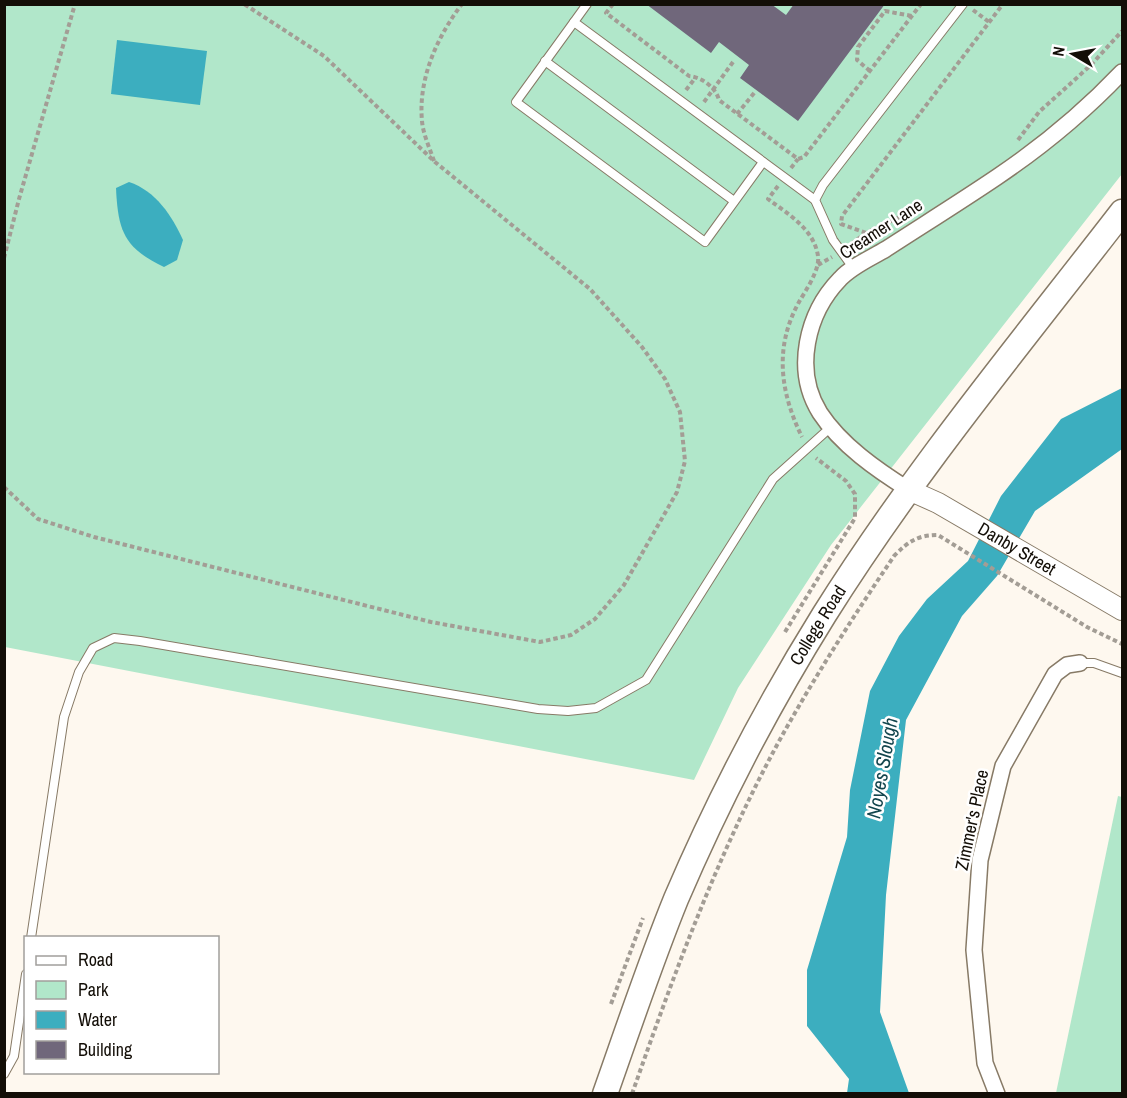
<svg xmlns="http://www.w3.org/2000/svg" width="1127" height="1098" font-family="'Archivo Narrow',sans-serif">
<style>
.green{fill:#b1e7ca}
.water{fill:#3caebf}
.building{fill:#70677b}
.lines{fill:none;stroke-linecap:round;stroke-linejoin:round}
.service-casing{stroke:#877a66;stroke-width:10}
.minor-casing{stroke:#877a66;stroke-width:18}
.tertiary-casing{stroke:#877a66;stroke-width:22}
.primary-casing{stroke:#877a66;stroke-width:27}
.path{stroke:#a39d95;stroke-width:4;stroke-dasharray:4.5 3;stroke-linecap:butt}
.service{stroke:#fff;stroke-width:8}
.minor{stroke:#fff;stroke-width:15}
.tertiary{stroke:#fff;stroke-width:20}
.primary{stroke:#fff;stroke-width:24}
.labels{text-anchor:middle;stroke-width:5;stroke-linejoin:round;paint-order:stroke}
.street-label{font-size:18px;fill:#130e07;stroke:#fff}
.water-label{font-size:20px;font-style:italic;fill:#14464e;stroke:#fff}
</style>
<rect width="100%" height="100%" fill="#fef8ef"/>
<g class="green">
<path d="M4,5H1122V174L831,545L738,688L694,780L5,647Z"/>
<path d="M1118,796L1122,797V1093H1056Z"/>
</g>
<g class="water">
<path d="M117,40L207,51L200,105L111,94Z"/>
<path d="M129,182C156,191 172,216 183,240L177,260L164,267C124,248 118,231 116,188Z"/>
<path d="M1122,388V449L1035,511L997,576L962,616L906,720L886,895L880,1012L909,1093H847L849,1079L807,1026V970L847,837L850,790L870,691L899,636L927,599L968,561L1001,496L1061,419Z"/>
</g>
<path class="building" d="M646,4H771L786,15L794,4H885L798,121L740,78L749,65L719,42L711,53Z"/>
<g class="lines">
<defs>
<g id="service">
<path d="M587,4L574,22L815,200"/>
<path d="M574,22L516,102L705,242L763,162"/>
<path d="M545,61L734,201"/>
<path d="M854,269L833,240L815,200L823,185L963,4"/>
<path d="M1080,663H1094L1122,673"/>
<path d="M31,938L64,717L79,672L93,648L114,638L140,641L538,709L568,711L596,708L646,680L773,479L831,427"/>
<path d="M4,1074L14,1056L26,974"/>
</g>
<g id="minor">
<path d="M909,490C877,470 841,445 820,413C793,370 807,313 840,279C852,266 871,258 886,249C923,225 960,202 997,177C1043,146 1084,112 1122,72"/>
<path d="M997,1094L985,1063L974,950L980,860L1003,766L1055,674L1067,665L1080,663"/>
</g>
<g id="tertiary">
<path id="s1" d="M909,490L938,503L1122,610"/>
</g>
<g id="primary">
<path id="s2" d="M605,1094C628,1029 650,963 676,899C718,801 768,705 824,615C913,473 1020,344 1122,212"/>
</g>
</defs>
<use href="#service" class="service-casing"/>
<use href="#minor" class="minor-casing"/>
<use href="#tertiary" class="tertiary-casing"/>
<use href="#primary" class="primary-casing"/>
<g class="path">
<path d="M613,4L606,13L689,76C702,77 716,88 719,100L798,159L804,157L921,4"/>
<path d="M973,10L989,22"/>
<path d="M870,71L857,60L858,47L885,11L912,16"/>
<path d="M686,90L696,77"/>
<path d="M704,102L733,62"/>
<path d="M737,114L755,92"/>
<path d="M1018,140L1039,112L1091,65L1122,31"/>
<path d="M434,161C430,149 423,134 422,121C418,79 437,37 462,4"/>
<path d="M791,168L798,159"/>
<path d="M778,186L768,199C788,214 814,229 818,256C820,270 806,290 799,302C774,347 780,392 802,437"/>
<path d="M866,233L841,224L842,216L1003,4"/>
<path d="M851,244L866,233L902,216"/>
<path d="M4,258L19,199L75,4"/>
<path d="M818,265L832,257"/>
<path d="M4,487L38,519L94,537L431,622L540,642L571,635L595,619L624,585L677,492L685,461L680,412L665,379L642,347L590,289L435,162L324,56L244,4"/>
<path d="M785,632L855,518V494L846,481L816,458"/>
<path d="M611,1004L643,918"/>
<path d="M632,1094C675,971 720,848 783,734C817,673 855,614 894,556C908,542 917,535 938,535L1087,627L1122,644"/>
</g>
<use href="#service" class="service"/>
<use href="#minor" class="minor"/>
<use href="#tertiary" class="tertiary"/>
<use href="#primary" class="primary"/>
</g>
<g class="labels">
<g class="street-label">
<text transform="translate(881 229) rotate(-33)" y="6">Creamer Lane</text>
<text dy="6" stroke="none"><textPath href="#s1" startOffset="123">Danby Street</textPath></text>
<text dy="6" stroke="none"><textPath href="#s2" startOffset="516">College Road</textPath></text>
<text transform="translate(972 820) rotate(-78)" y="6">Zimmer's Place</text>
</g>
<g class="water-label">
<text transform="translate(882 768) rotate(-80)" y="7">Noyes Slough</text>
</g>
</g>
<rect width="1127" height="1098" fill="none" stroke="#130e07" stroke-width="12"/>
<rect x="24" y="936" width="195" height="138" fill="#ffffff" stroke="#a19f9c" stroke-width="1.5"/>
<rect x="36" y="956" width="30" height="9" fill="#ffffff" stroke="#a19f9c" stroke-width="1.5"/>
<text x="78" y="966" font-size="18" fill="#130e07">Road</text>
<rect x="36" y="981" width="30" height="18" fill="#b1e7ca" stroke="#a19f9c" stroke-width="1.5"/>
<text x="78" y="996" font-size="18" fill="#130e07">Park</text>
<rect x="36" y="1011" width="30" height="18" fill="#3caebf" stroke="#a19f9c" stroke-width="1.5"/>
<text x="78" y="1026" font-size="18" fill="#130e07">Water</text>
<rect x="36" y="1041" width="30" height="18" fill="#70677b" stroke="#a19f9c" stroke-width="1.5"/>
<text x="78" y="1056" font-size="18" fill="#130e07">Building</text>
<g transform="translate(1073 54) rotate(280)" stroke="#ffffff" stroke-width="4.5" paint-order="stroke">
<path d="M0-4.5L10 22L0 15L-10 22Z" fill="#130e07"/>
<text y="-9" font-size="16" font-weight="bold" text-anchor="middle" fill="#130e07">N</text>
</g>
</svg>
